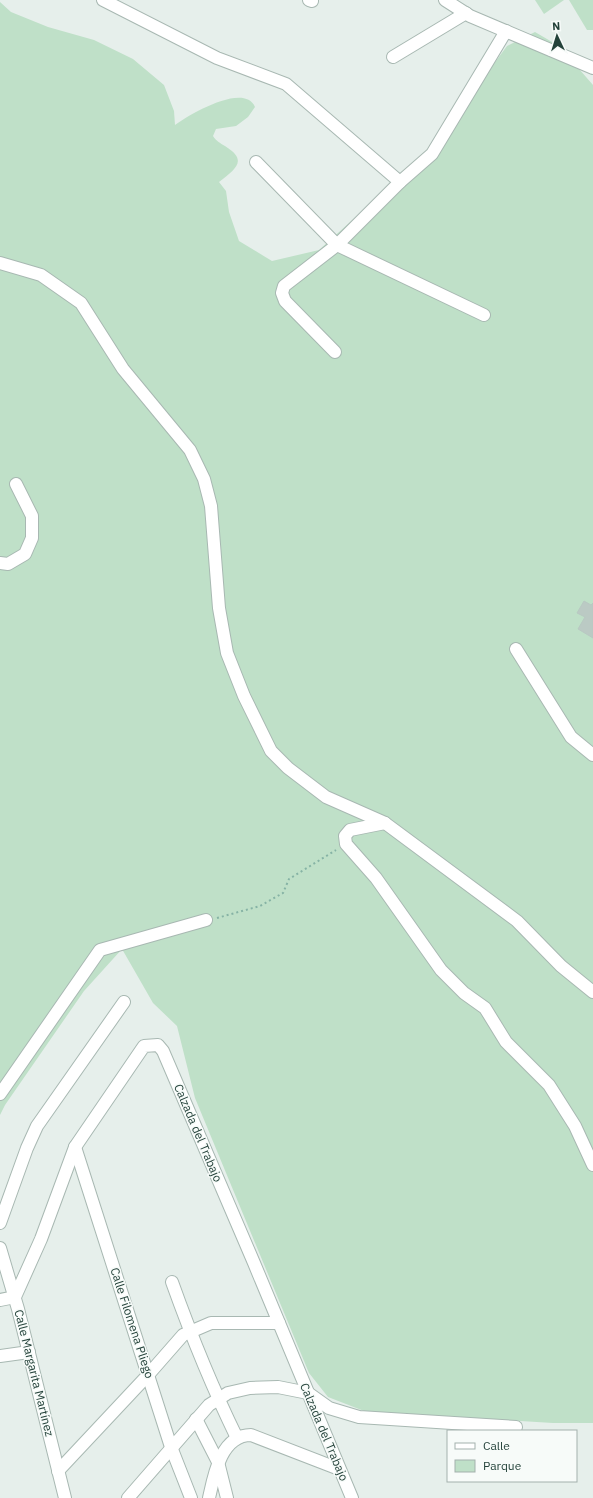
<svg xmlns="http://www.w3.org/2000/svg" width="593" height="1498" font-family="'IBM Plex Sans',sans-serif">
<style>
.green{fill:#bfe0c8}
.building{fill:#bbcac4;stroke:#b8c9c2}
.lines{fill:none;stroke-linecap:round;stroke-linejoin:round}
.minor-casing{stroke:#a8b8b2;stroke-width:14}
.path{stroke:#86b3a5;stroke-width:2;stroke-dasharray:2 3;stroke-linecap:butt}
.minor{stroke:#fff;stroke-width:12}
.labels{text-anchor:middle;stroke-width:3;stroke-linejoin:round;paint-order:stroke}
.street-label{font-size:12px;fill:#24423a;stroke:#f7fbf9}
</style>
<rect width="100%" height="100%" fill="#e6efeb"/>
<g class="green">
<path d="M535,0H564L544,14Z"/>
<path d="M569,0H593V30H587Z"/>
<path d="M0,2L11,12L48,27L94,40L133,59L164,85L174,111L175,125C189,115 244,82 255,107L248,117L236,126L216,129L213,136C216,141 220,143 225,146C249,161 235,169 219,182L226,191L229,212L239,241L272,261L319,250L397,180L439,138L507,46L535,32L559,46L593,85V1423H553L364,1411L328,1397L309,1373L195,1098L177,1026L153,1003L122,949L84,991L5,1105L0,1115Z"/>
</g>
<path class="building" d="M584,601L591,605L593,603V638L578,629L585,617L577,613Z"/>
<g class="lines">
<defs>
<g id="minor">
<path d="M103,0L217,58L286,84L400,182"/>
<path d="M309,0L312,1"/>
<path d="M445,0L470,16L593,68"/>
<path d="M393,57L466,13"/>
<path d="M256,162L337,245L484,315"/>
<path d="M0,263L41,275L81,303L123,369L190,450L204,479L211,506L219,608L227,653L244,696L271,751L288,768L326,797L385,823L517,921L561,966L593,992"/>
<path d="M335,352L285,301L282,293L284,286L337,245L400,182L432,154L506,31"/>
<path d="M0,563L8,564L25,554L32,538V516L16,484"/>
<path d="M516,649L571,737L593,755"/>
<path d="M385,823L350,830L345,836L346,844L376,878L441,970L464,993L485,1008L506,1042L549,1085L575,1126L593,1165"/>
<path d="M0,1094L100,950L206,920"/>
<path d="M75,1147L171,1447L191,1498"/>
<path d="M0,1223L27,1148L37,1126L124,1002"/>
<path d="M0,1248L18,1309L65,1498"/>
<path d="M172,1282C191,1335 212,1387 237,1438"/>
<path d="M0,1300L15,1297L41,1239L75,1147L144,1046L158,1045L163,1051L254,1263L352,1498"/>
<path d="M0,1356L29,1352"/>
<path d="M196,1419L218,1462L227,1498"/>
<path d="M58,1471L148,1375L183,1335L211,1323H279"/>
<path d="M128,1498L209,1405L228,1393L250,1388L278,1387L308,1393L329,1408L359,1417L516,1427"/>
<path d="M209,1498C214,1475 221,1435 251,1435L339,1469"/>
</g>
</defs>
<use href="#minor" class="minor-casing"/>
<path class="path" d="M217,918L260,906L283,893L289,879L336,850"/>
<use href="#minor" class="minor"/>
</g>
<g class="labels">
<g class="street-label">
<text transform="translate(198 1133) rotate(67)" y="4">Calzada del Trabajo</text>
<text transform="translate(132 1323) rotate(72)" y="4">Calle Filomena Pliego</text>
<text transform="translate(34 1373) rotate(76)" y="4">Calle Margarita Martínez</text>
<text transform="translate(324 1432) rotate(67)" y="4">Calzada del Trabajo</text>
</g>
</g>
<rect x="447" y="1430" width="130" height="52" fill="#f7fbf9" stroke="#a3b1ad"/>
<rect x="455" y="1443" width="20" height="6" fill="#ffffff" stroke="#a3b1ad"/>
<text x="483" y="1450" font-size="12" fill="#24423a">Calle</text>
<rect x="455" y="1460" width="20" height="12" fill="#bfe0c8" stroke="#a3b1ad"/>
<text x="483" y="1470" font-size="12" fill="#24423a">Parque</text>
<g transform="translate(557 36) rotate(356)" stroke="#f7fbf9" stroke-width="3" paint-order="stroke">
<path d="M0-3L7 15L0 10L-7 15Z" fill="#24423a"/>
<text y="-6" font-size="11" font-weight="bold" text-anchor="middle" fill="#24423a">N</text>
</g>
</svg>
